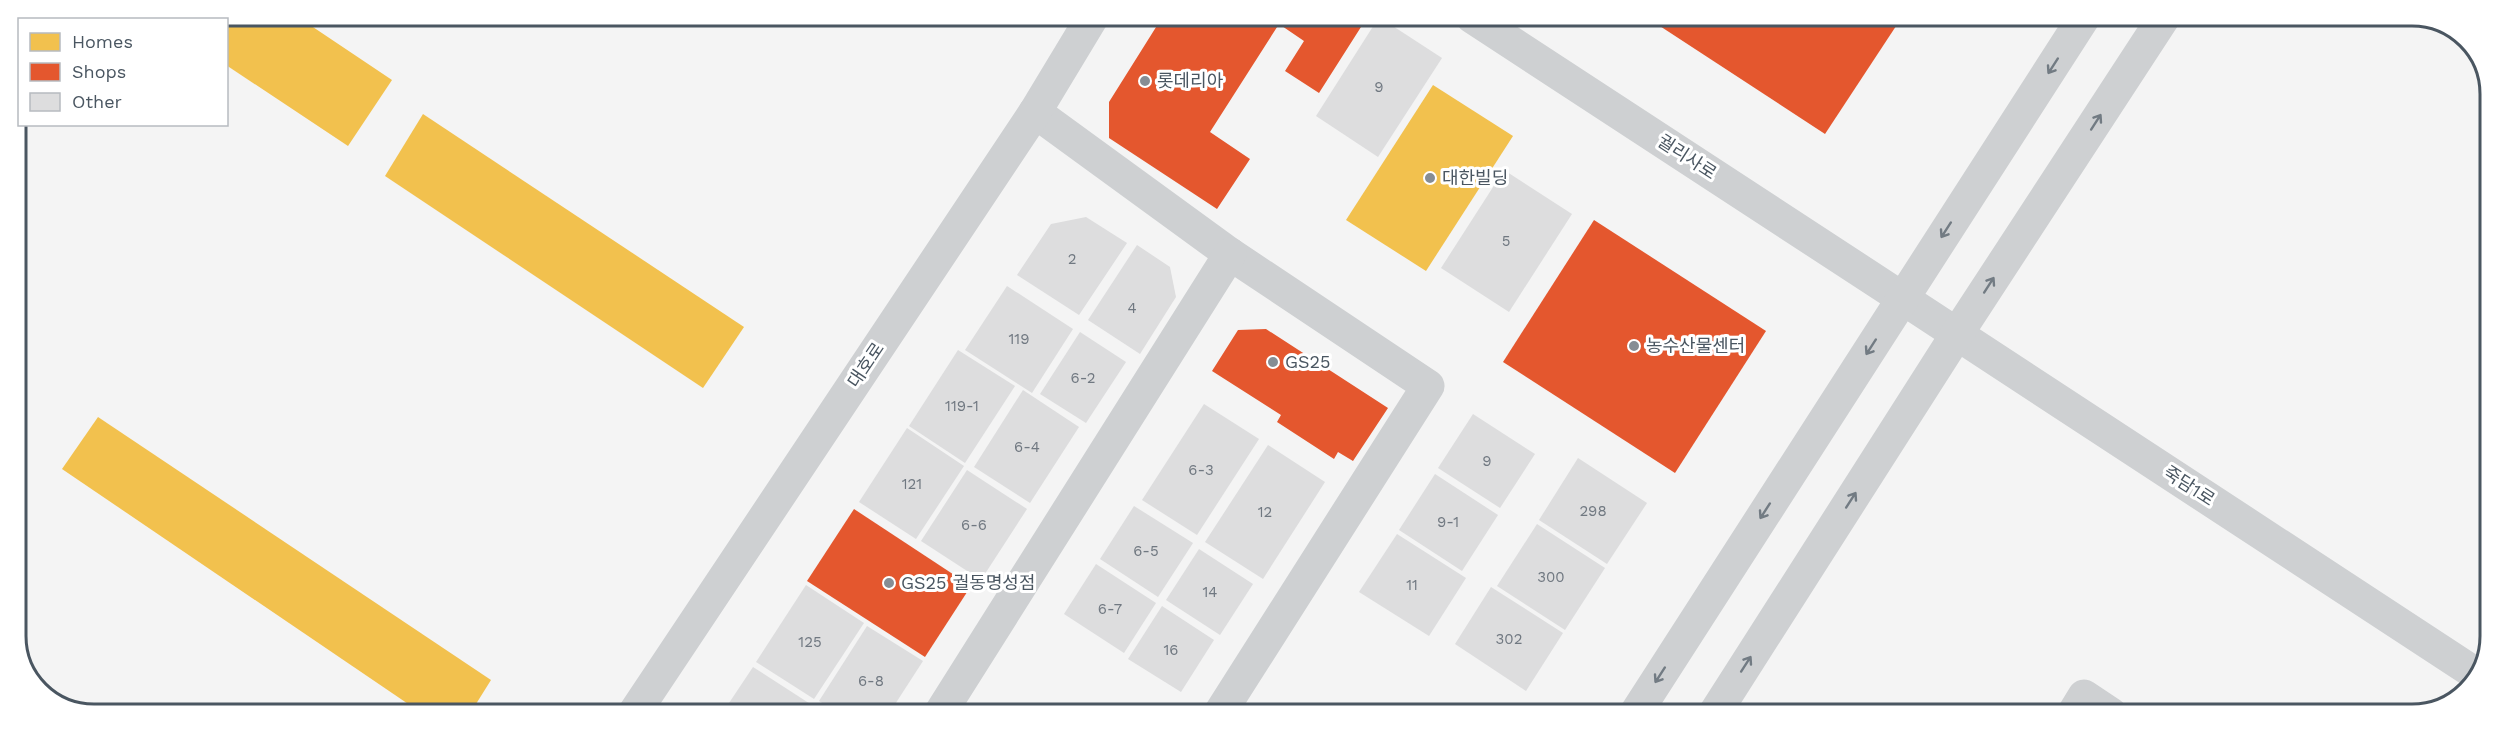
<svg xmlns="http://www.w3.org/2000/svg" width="2506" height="729" font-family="'Work Sans','Noto Sans KR',sans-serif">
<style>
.homes{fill:#f2c14e}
.shops{fill:#e4572e}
.building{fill:#ddddde}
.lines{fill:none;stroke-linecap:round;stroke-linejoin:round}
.minor{stroke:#ced0d2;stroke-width:33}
.tertiary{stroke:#ced0d2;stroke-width:33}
.oneway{stroke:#727b83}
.poi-dot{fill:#868d94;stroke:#fff;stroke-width:2}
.labels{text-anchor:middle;stroke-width:6;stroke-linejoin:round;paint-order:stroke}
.number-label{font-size:15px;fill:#707881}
.poi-label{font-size:18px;fill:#4a5661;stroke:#fff;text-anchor:start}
.street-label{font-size:18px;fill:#4a5661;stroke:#fff}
.rim{fill:none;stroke:#4a5661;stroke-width:3}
</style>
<rect width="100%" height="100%" fill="#f4f4f4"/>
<g class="homes">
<path d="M152,15H295L392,80L348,146L226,65V20H159Z"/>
<path d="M1433,85L1513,136L1426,271L1346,220Z"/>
<path d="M423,114L744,327L703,388L385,176Z"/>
<path d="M98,417L491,680L471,712H420L62,469Z"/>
</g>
<g class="shops">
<path d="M1163,16H1368L1319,93L1285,71L1304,41L1279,24L1210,132L1250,159L1217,209L1109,138V102Z"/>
<path d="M1646,17H1902L1825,134Z"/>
<path d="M1594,220L1766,331L1675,473L1503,362Z"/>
<path d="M1266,329L1388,408L1353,461L1338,452L1334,459L1277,422L1281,415L1212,371L1238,330Z"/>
<path d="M854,509L971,586L925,657L807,581Z"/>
</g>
<g class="building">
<path d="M1379,17L1442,58L1378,157L1316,116Z"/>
<path d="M1504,170L1572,214L1509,312L1441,268Z"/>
<path d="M1086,217L1127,243L1079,315L1017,275L1051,224Z"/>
<path d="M1137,245L1170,267L1176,297L1140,354L1088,320Z"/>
<path d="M1007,286L1073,329L1032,393L965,350Z"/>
<path d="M1080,332L1126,362L1086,423L1040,394Z"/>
<path d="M958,350L1015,386L965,463L909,426Z"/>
<path d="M1023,390L1079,427L1030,503L974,467Z"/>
<path d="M1204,404L1259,439L1197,535L1142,500Z"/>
<path d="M1473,414L1535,454L1500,508L1438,468Z"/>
<path d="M907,428L964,466L916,539L859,502Z"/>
<path d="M1268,445L1325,482L1263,579L1205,542Z"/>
<path d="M1578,458L1647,503L1607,564L1539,520Z"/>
<path d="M967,470L1027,509L981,580L921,541Z"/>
<path d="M1435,474L1498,515L1462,571L1399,530Z"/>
<path d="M1134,506L1193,543L1158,597L1100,559Z"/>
<path d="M1537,524L1605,568L1565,630L1497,586Z"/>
<path d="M1397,534L1466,578L1429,636L1359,592Z"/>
<path d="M1199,549L1253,584L1220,635L1166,600Z"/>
<path d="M1096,564L1156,603L1124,653L1064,614Z"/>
<path d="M806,585L864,623L814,699L756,662Z"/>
<path d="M1491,587L1563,633L1526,691L1455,644Z"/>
<path d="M1162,606L1214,640L1181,692L1128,659Z"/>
<path d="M867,626L923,661L890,712H837L819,701Z"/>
<path d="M753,667L815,707L811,712H723Z"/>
</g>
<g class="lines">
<g class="minor">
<path d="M1035,112L1230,254L1428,386L1220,713"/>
<path d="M1902,298L2476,674"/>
<path d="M941,712L1230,254"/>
<path d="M2073,714L2084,696L2111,714"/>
</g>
<g class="tertiary">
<path d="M1472,17L1902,298"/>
<path d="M635,712L1035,112L1093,16"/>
<path d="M1636,713L2084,17"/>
<path d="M1715,713L1957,334L2164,17"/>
</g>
</g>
<defs><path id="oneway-shaft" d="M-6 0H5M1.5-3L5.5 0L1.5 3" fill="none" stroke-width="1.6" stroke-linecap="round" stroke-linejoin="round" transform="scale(1.5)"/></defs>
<g class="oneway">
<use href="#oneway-shaft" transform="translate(2053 66) rotate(123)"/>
<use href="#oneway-shaft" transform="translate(2096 122) rotate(-57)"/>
<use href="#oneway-shaft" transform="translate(1946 230) rotate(123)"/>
<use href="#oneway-shaft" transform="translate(1989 285) rotate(-57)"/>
<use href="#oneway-shaft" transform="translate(1871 347) rotate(123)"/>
<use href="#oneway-shaft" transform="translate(1851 500) rotate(-57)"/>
<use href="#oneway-shaft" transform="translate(1765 511) rotate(123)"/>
<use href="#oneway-shaft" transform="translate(1746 664) rotate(-57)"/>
<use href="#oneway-shaft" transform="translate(1660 675) rotate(123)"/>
</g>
<g class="poi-dot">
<circle cx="1145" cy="81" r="6"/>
<circle cx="1430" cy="178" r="6"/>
<circle cx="1634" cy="346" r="6"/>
<circle cx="1273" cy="362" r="6"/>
<circle cx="889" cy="583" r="6"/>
</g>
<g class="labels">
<g class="number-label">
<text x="1379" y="92">9</text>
<text x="1506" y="246">5</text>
<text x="1072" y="264">2</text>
<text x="1132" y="313">4</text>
<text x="1019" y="344">119</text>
<text x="1083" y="383">6-2</text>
<text x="962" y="411">119-1</text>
<text x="1027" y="452">6-4</text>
<text x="1487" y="466">9</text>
<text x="1201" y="475">6-3</text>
<text x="912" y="489">121</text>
<text x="1593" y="516">298</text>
<text x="1265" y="517">12</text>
<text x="1448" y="527">9-1</text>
<text x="974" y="530">6-6</text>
<text x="1146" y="556">6-5</text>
<text x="1551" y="582">300</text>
<text x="1412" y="590">11</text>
<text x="1210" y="597">14</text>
<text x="1110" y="614">6-7</text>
<text x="1509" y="644">302</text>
<text x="810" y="647">125</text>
<text x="1171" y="655">16</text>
<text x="871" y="686">6-8</text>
</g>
<g class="poi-label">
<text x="1157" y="87">롯데리아</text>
<text x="1442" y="184">대한빌딩</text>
<text x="1646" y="352">농수산물센터</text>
<text x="1285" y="368">GS25</text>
<text x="901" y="589">GS25 궐동명성점</text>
</g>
<g class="street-label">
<text transform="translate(1687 157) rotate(33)" y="6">궐리사로</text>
<text transform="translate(866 365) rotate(-56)" y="6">대호로</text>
<text transform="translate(2189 486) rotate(33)" y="6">죽담1로</text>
</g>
</g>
<path d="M0 0H2506V729H0ZM94 26H2412A68 68 0 0 1 2480 94V636A68 68 0 0 1 2412 704H94A68 68 0 0 1 26 636V94A68 68 0 0 1 94 26Z" fill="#fff" fill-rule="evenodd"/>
<path class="rim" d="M94 26H2412A68 68 0 0 1 2480 94V636A68 68 0 0 1 2412 704H94A68 68 0 0 1 26 636V94A68 68 0 0 1 94 26Z"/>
<rect x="18" y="18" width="210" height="108" fill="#ffffff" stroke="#b7bbc0" stroke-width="1.5"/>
<rect x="30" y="33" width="30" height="18" fill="#f2c14e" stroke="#b7bbc0" stroke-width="1.5"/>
<text x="72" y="48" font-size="18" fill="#4a5661">Homes</text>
<rect x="30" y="63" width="30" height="18" fill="#e4572e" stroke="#b7bbc0" stroke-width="1.5"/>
<text x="72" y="78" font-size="18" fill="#4a5661">Shops</text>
<rect x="30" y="93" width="30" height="18" fill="#ddddde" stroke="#b7bbc0" stroke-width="1.5"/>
<text x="72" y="108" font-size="18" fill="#4a5661">Other</text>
</svg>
